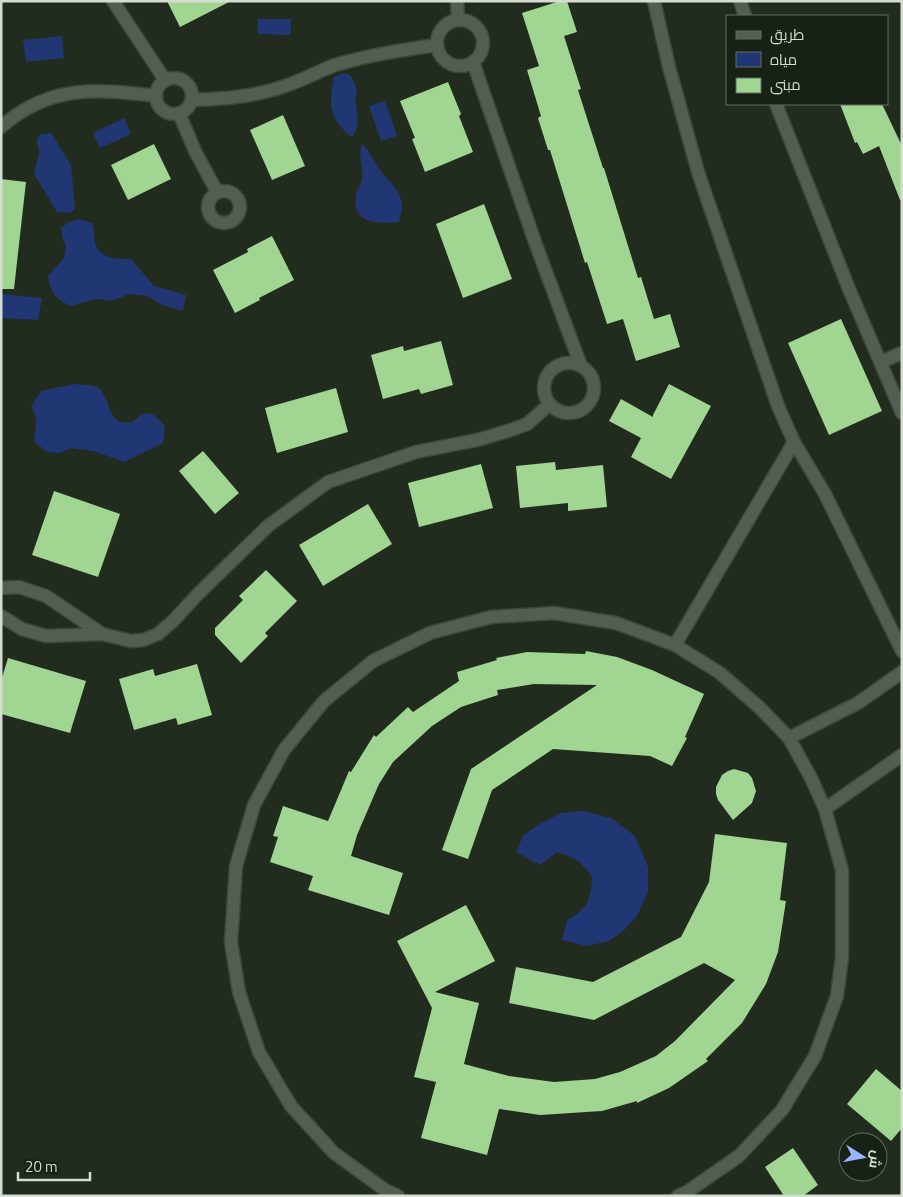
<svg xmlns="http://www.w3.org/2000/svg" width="903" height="1197" font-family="'Titillium Web',Cairo,sans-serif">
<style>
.water{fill:#213773}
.building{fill:#a0d592}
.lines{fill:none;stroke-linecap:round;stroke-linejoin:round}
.minor-casing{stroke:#3f473d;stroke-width:15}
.minor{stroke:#525e4f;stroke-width:12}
</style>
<rect width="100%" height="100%" fill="#212b1e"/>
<g class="water">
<path d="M258,19H291V35L258,34Z"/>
<path d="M62,36L64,58L26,62L23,40Z"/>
<path d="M343,73L350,75C355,83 359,92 355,100C357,112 360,123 354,135L350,136C328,116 329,105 334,77Z"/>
<path d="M385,101L397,136L381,141L369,106Z"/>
<path d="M124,118L131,134L100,148L93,133Z"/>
<path d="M51,133L71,165L75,209L69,213L57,212L34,174C35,167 38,160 39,153C40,145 33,142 41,134Z"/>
<path d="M362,144C370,151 372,158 378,167C386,179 398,187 402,203C403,208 400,216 399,222C376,224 351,224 356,194C357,189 361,185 362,179C364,167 357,156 362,144Z"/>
<path d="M79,219L92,223C94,229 94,235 95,242C98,259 118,259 131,259L154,286L186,295L183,311L162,305L148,296L129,294L112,301L97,299L70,306C55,298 51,293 48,276L64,258L66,244L63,241L61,228L69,222Z"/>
<path d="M1,294L42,298L38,320L1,318Z"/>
<path d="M74,384C81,385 92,384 97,387C110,395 106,416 121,422C124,423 130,422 133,422C147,408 154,412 165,427L163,443L124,462L97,452L87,450L71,448L60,453L48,452L35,443C33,430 41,418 31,407L41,391Z"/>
<path d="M583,811L611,818L635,836L648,867V892L637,916L624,930L609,941L587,946L562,940L567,920C588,909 591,899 592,877C581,861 576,858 557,852L540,865L516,852L523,836L538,825L561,813Z"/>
</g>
<g class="building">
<path d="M167,1H231L180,27Z"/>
<path d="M560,1H567L577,32L564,36L581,89L578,90L603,168H604L638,278L641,277L654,319L670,314L680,347L636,361L623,319L607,324L587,262L585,263L550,150H548L538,118L541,116L527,70L539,66L522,13Z"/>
<path d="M448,82L461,114L459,116L473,152L425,172L412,139L415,138L400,101Z"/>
<path d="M840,104H882L902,146V200H900L879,146L863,154L857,142L855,143Z"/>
<path d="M283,115L305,166L272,180L250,130Z"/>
<path d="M154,144L171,179L128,200L111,165Z"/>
<path d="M1,179L26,182L14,289H1Z"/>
<path d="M484,204L512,279L463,298L436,224Z"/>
<path d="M272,236L294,280L259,298L260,300L235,313L213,270L248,252L247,249Z"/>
<path d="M841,319L882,411L829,435L788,343Z"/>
<path d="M441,341L453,385L421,394L419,389L383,399L371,355L403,346L404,351Z"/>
<path d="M669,384L711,406L671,479L631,457L641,438L609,421L621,399L653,417V415Z"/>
<path d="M336,388L348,432L277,453L265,408Z"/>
<path d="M203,451L239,493L215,514L179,471Z"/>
<path d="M555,462L556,470L603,465L607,507L568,511V503L520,508L516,466Z"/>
<path d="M481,464L493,508L419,527L408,483Z"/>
<path d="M54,491L120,514L98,577L32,555Z"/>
<path d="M368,504L392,544L323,586L299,545Z"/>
<path d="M266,570L297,601L265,633L268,636L241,663L215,635V628L243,600L239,596Z"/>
<path d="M586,651L617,657L652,670L704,694L685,737L687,738L672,766L650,756L553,749L492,790L468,859L442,850L471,769L597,685L534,684L497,690L498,695L461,707L432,726L393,762L379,784L357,835L351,856L403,873L389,915L308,890L313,876L270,862L278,837L273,836L283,806L328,821L349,771L351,772L374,735L376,737L408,707L413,712L459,681L457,672L497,660L496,658L527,652L585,654Z"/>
<path d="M8,658L86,681L70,733L1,714V681Z"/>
<path d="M197,664L212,715L178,725L176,718L134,730L119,679L153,669L155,676Z"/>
<path d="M734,769L748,773L752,778L756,791L752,803L733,820L718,800L716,794V787L722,775L728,771Z"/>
<path d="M715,834L787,843L780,900L786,901L778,952L766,984L742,1023L706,1059L708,1061L669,1088L637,1103V1101L602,1111L540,1115L499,1109L487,1155L421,1138L436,1082L414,1077L432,1008L397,941L466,905L495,961L435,992L479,1003L464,1064L509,1076L554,1082L595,1079L620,1072L656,1056L675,1041L735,980L704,963L594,1020L509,1003L516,967L593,982L681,937L709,882Z"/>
<path d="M876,1069L902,1091V1128L891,1141L847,1104Z"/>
<path d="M793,1148L818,1185L803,1196H784L765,1167Z"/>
</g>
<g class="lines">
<defs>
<g id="minor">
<path d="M113,1L165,80"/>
<path d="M457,1L458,20"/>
<path d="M654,1L669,67L698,172L778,406L794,442L825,494L902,651"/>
<path d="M740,1L745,16"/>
<circle cx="460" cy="43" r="23"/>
<path d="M473,62L535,242L581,366"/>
<circle cx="174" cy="96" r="18"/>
<path d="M192,100C226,99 261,96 293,83C307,78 321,70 335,65C369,55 402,50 437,45"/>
<path d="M776,104L849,289L902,413"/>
<path d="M179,113L195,151L217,192"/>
<path d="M1,127C50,84 96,89 156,96"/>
<circle cx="224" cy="207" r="16"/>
<path d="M881,362L902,353"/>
<circle cx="569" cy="388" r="25"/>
<path d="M1,588L19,587L46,596L102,634"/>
<path d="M1,616L22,629L46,636L102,634L131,641L143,640L158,634L173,621L199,593L268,526L328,482L416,452L477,440L508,431L527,424L550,404"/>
<path d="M675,645L794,442"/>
<path d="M789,738L858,703L902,672"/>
<path d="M825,809L902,755"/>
<path d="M398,1196L385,1190L334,1153L291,1106L259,1052L239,992L231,942L236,866L254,805L284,750L324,701L373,661L430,633L491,617L554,613L616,623L675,645L720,673L760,708L789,738L811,778L825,809L842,870V957L837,996L815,1056L782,1110L739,1156L687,1192L678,1196"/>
</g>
</defs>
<use href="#minor" class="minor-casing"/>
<use href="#minor" class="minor"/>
</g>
<rect width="903" height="1197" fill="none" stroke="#d5dcd3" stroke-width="5"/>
<rect x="726" y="15" width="162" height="90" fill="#182115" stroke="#646c61"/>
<rect x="736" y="31" width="25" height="8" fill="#525e4f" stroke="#646c61"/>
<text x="770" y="40" font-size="15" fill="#d5dcd3">طريق</text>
<rect x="736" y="52" width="25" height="15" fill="#213773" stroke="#646c61"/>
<text x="770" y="65" font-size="15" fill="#d5dcd3">مياه</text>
<rect x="736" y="78" width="25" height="15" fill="#a0d592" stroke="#646c61"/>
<text x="770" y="90" font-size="15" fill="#d5dcd3">مبنى</text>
<g transform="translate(863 1157) rotate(101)"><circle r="24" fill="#182115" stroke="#646c61"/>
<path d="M0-4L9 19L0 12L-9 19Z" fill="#97b6fd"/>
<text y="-8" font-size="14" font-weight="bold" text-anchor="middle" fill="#d5dcd3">ش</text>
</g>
<path d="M18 1172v8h72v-8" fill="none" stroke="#d5dcd3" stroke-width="2.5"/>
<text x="25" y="1172" font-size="15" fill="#d5dcd3" stroke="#182115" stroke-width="4" paint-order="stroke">20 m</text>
</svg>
